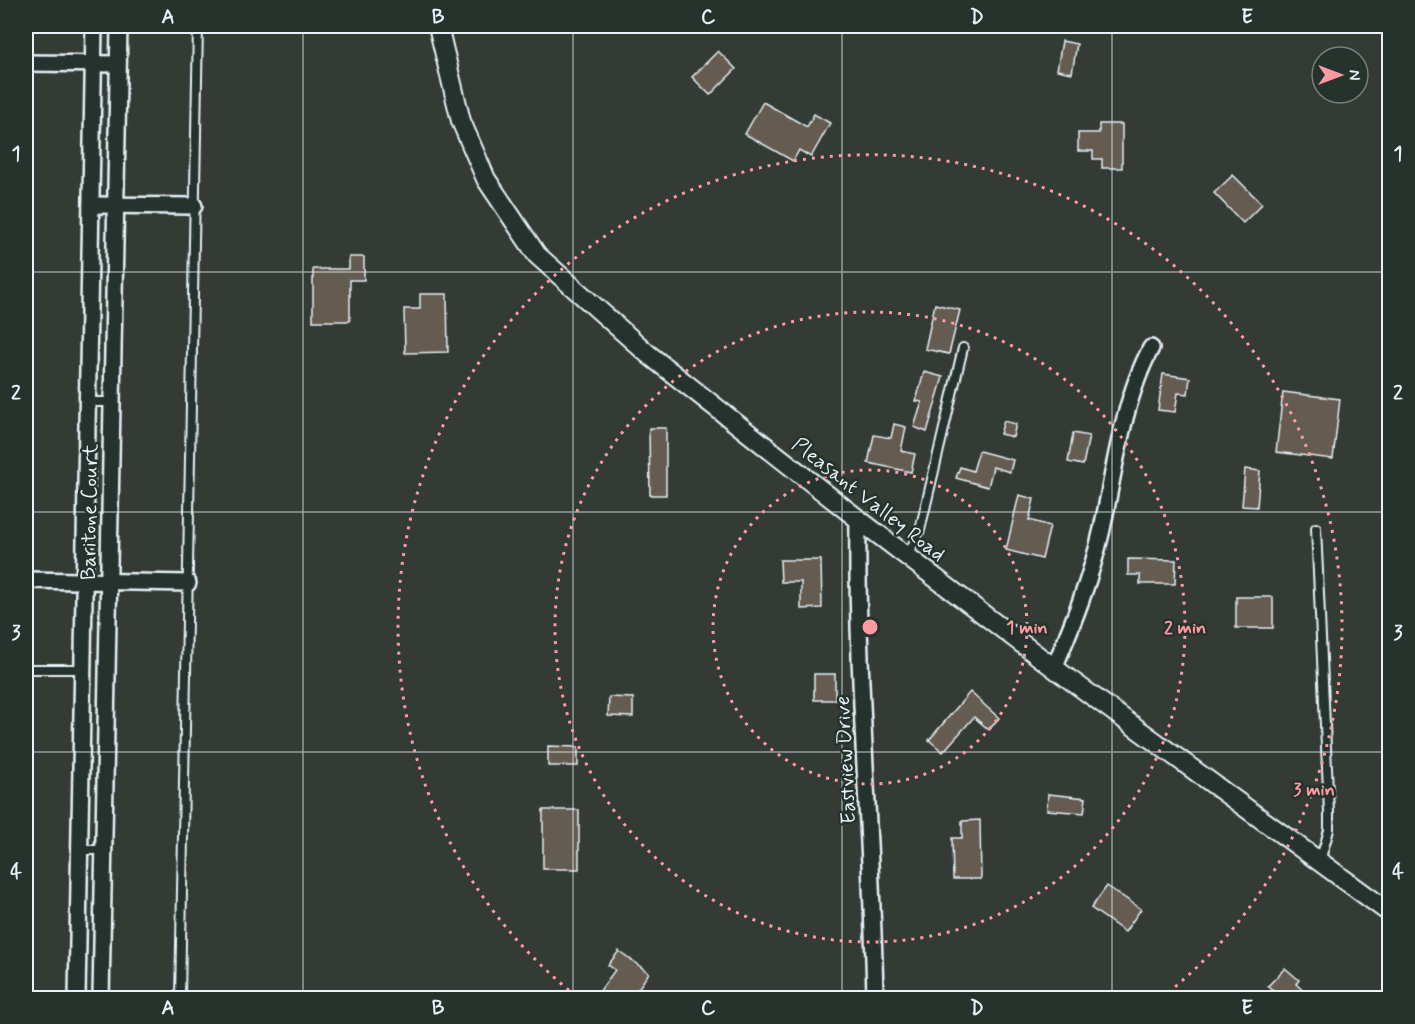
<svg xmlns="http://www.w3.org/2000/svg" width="1415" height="1024" font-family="Mynerve,sans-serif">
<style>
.building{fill:#655b51;stroke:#e8f1f8;stroke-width:1.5}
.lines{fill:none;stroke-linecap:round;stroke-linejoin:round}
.service-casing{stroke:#e8f1f8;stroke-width:12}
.minor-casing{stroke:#e8f1f8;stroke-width:20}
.tertiary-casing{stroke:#e8f1f8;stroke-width:22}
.service{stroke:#26332d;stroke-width:8}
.minor{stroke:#26332d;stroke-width:15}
.tertiary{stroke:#26332d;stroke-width:18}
.grid{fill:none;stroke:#e8f1f8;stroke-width:1.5;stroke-opacity:0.55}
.ring{fill:none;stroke:#ff9aa2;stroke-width:3;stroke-dasharray:3 6}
.labels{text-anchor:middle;stroke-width:5;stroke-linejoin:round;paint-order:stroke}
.street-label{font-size:21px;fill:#e8f1f8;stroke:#26332d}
.centre{fill:#ff9aa2;stroke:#26332d;stroke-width:3}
.ring-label{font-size:18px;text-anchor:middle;font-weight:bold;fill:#ff9aa2;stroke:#26332d;stroke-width:5;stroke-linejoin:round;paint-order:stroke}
.neatline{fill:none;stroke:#e8f1f8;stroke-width:2}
.grid-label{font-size:20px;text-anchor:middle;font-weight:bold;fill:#e8f1f8}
</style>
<rect width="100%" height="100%" fill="#333b34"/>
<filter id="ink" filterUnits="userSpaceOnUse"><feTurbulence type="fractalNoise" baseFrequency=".0167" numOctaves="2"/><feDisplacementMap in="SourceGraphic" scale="12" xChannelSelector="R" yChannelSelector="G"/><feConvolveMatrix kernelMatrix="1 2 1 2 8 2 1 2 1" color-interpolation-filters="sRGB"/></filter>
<g filter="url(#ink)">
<g class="building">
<path d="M1062,41L1077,44L1072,73L1057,70Z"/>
<path d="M718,51L736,69L710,95L692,77Z"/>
<path d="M763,102L807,127L814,114L830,123L811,157L799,150L793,161L745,134Z"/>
<path d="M1099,124H1122V168H1102V159H1093V151H1078V133H1099Z"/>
<path d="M1233,175L1262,204L1243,223L1214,193Z"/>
<path d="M349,257H364V280H350V321H313V269H349Z"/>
<path d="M420,294H447L448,352L405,353L404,309H420Z"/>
<path d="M935,304L960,310L949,354L925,349Z"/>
<path d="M924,372L943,377L927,432L914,427L922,402L916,401Z"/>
<path d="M1163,374L1190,378L1188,394L1178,393L1175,412L1158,410Z"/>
<path d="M1283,392L1340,399L1333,459L1276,452Z"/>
<path d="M1004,421L1016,424L1013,437L1000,434Z"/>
<path d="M894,424L906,427L901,451L915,454L911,472L868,463L874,435L891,438Z"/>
<path d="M649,428H666V495H650Z"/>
<path d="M1073,433L1089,436L1083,465L1068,462Z"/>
<path d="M979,451L1013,460L1010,472L993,467L988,487L956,478L960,467L973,471Z"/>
<path d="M1245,469L1260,471L1257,507L1242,506Z"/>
<path d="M1019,495L1034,499L1029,520L1050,526L1042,559L1006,550Z"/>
<path d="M1128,559L1176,560L1175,584H1140V575H1128Z"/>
<path d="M780,560H821L822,608L801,609V582H781Z"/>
<rect x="1236" y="597" width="37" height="31"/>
<rect x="814" y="674" width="21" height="26"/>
<path d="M970,692L999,718L989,730L974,717L943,752L929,740Z"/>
<path d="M609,697L633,698V717L608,716Z"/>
<path d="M548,746L578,747V766H548Z"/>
<path d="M1048,794L1086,798L1084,813L1047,810Z"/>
<rect x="543" y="810" width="36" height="59"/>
<path d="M980,820L981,879H953L952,838H962V821Z"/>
<path d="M1107,886L1141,909L1125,932L1091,908Z"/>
<path d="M619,951L649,973L631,999H608L599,992L615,970L608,965Z"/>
<path d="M1285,968L1299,980L1296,984L1312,999H1282L1268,986Z"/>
</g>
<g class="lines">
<defs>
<g id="service">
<path d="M87,402H112"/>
<path d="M1316,528L1329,812V830L1320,861"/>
<path d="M908,555L920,530L963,348"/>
<path d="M26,669H83"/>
<path d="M79,850H104"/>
<path d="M180,998L198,26"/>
</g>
<g id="minor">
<path d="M26,63L118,64"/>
<path d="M91,205L194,206"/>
<path d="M858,519C856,679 872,839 875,998"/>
<path d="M26,580L188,583"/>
<path d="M1054,668C1073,623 1091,578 1102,529C1114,472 1123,400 1151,348"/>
<path d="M77,998L94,26"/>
<path d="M101,998L119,26"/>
</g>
<path id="tertiary" d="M438,26L461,121L486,179L537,255L648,354L858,519L1054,668L1390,913"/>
</defs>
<use href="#service" class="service-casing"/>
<use href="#minor" class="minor-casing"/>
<use href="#tertiary" class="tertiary-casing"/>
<use href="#service" class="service"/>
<use href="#minor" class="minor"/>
<use href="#tertiary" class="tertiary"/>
</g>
</g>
<path class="grid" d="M303,26V998M573,26V998M842,26V998M1112,26V998M26,272H1390M26,512H1390M26,752H1390"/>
<g class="ring">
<circle cx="870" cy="627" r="157"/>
<circle cx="870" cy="627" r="315"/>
<path d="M576 996A472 472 0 1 1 1164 996"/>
</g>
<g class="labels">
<g class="street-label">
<text transform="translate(869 499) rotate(38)" y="7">Pleasant Valley Road</text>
<text transform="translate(89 512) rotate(-89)" y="7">Baritone Court</text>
<text transform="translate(845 760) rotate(-93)" y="7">Eastview Drive</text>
</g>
</g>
<circle cx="870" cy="627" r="9" class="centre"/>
<g class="ring-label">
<text x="1027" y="633">1 min</text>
<text x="1185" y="633">2 min</text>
<text x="1314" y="795">3 min</text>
</g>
<rect width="1415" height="1024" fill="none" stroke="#26332d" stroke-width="66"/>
<g transform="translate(1340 75) rotate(90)"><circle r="28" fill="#26332d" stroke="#747f7e" stroke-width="1.5"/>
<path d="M0-4.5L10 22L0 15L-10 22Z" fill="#ff9aa2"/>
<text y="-9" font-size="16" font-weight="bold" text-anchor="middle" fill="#e8f1f8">N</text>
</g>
<rect x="33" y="33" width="1349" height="958" class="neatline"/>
<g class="grid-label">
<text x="168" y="23">A</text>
<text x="438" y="23">B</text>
<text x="708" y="23">C</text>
<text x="977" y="23">D</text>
<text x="1247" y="23">E</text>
<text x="16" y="160">1</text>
<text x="1398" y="160">1</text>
<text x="16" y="399">2</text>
<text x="1398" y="399">2</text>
<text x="16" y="639">3</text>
<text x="1398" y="639">3</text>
<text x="16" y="878">4</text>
<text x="1398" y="878">4</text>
<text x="168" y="1014">A</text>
<text x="438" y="1014">B</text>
<text x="708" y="1014">C</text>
<text x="977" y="1014">D</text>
<text x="1247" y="1014">E</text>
</g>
</svg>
